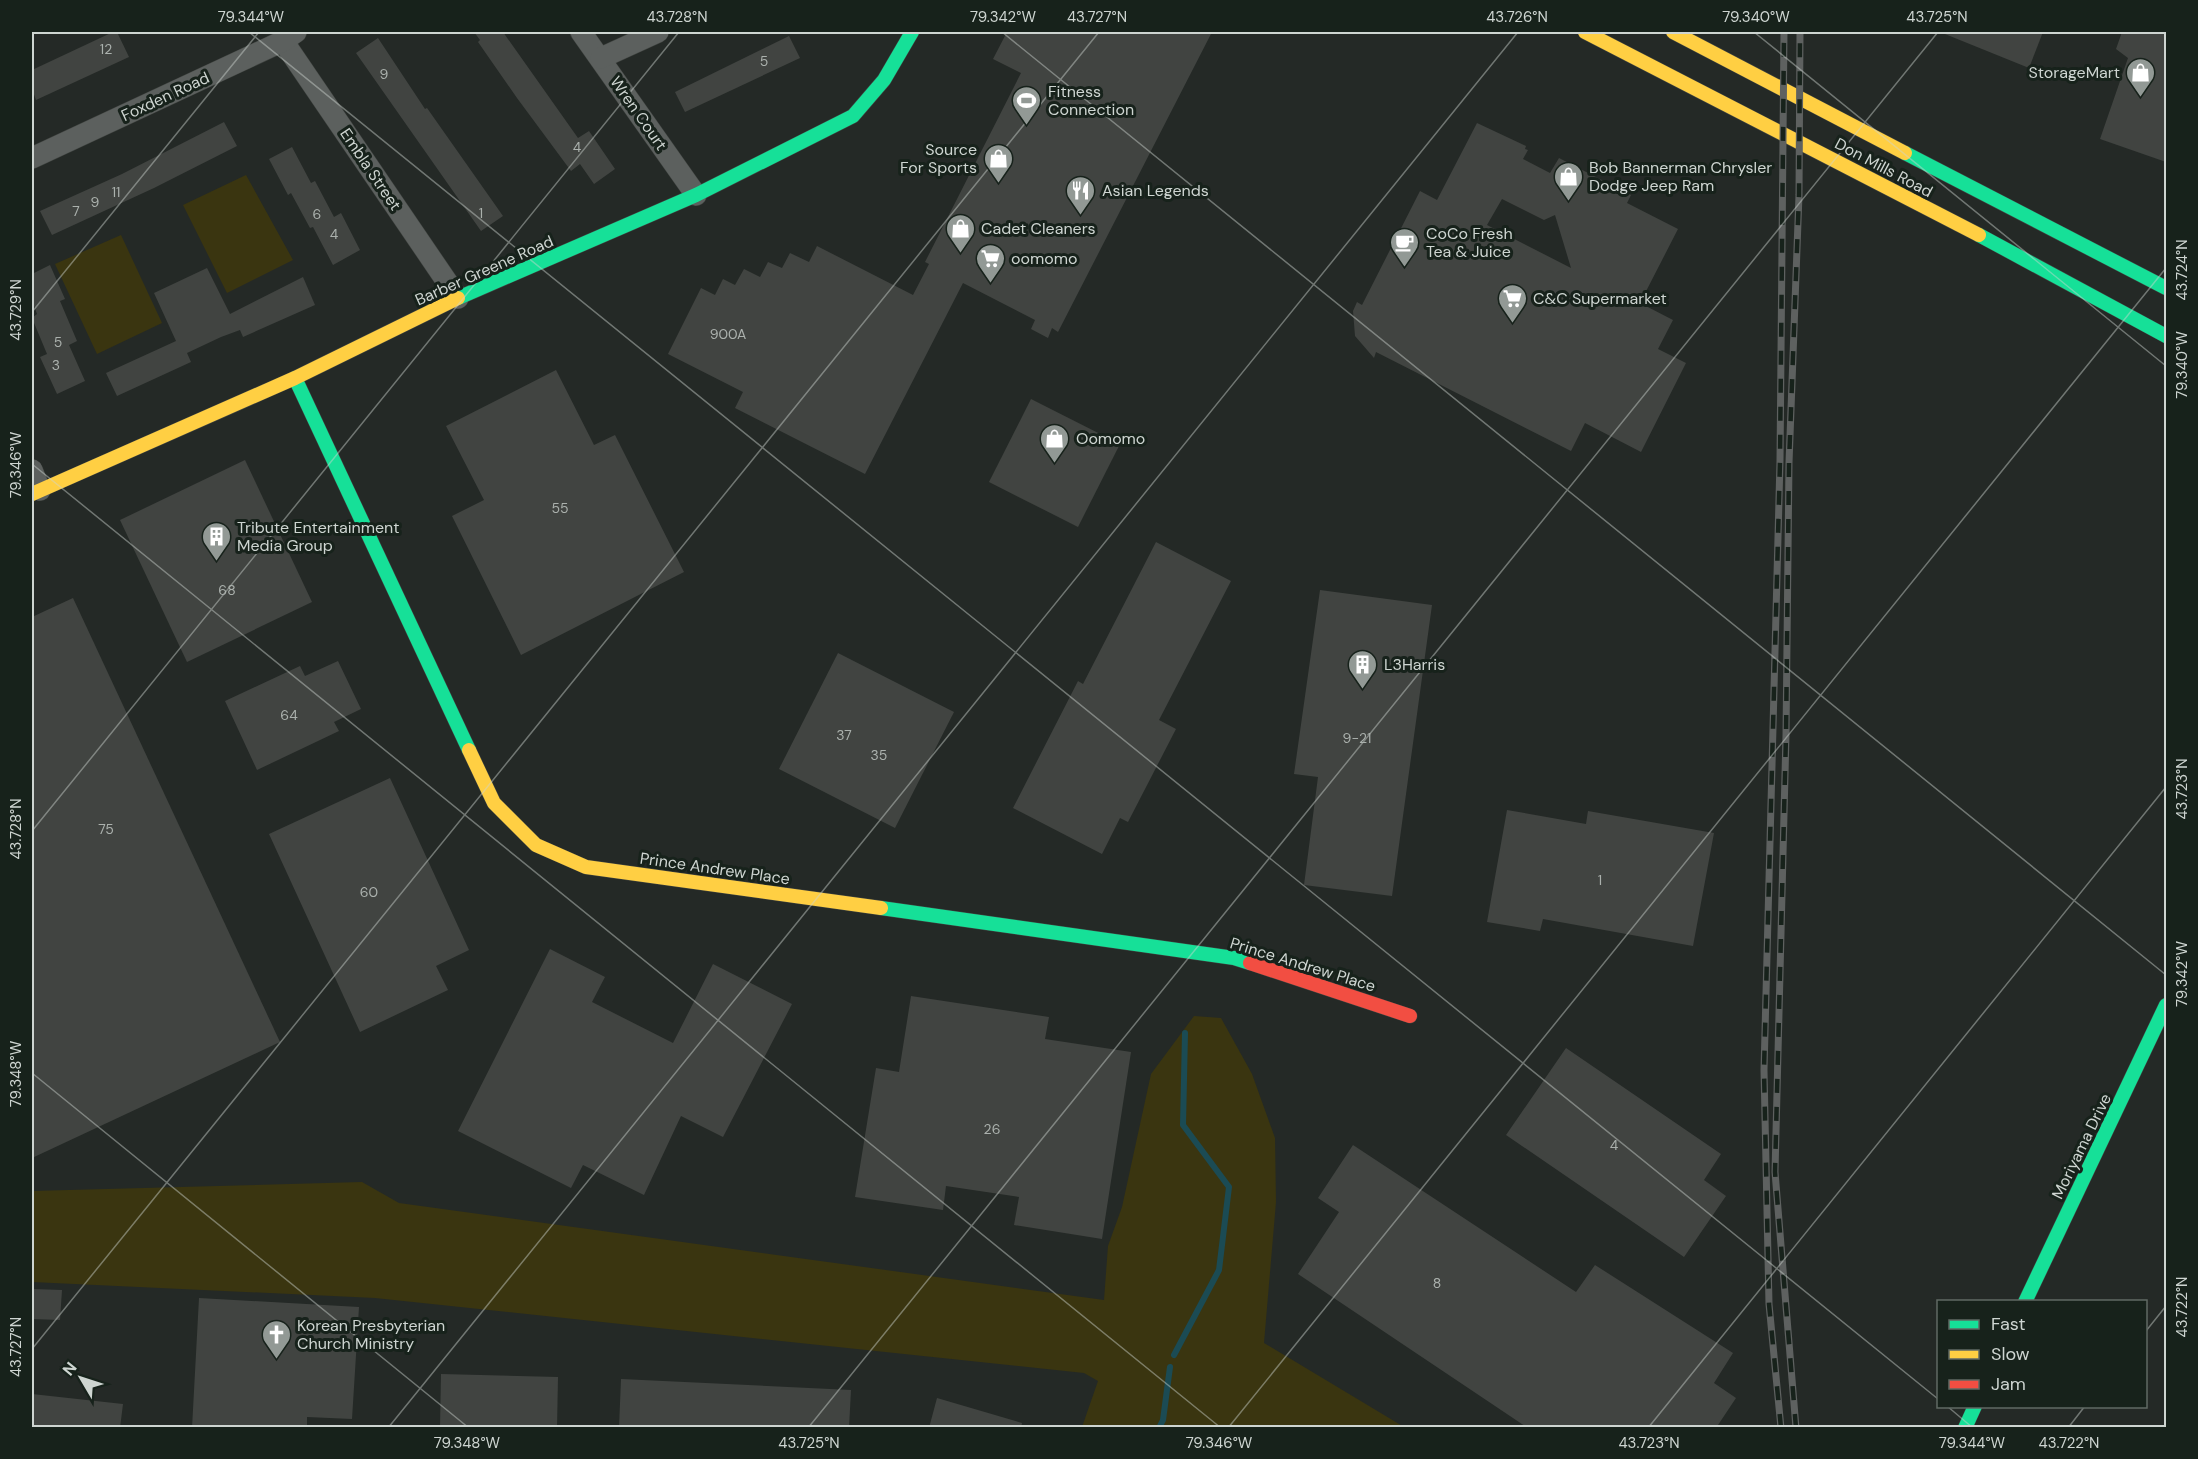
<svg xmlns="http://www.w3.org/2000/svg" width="2198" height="1459" font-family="'DM Sans',sans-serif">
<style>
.green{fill:#3a3510}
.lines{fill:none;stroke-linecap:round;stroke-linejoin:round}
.stream{stroke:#1b4b54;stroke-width:6}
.building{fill:#414441;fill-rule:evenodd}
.street-casing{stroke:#404441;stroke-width:22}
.fast-casing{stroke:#404441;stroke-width:15}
.slow-casing{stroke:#404441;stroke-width:15}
.jam-casing{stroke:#404441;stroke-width:15}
.street{stroke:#5c605e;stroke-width:21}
.fast{stroke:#16e098;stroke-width:14}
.slow{stroke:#ffcf43;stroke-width:14}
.jam{stroke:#f24e42;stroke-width:14}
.rail-casing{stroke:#5e6160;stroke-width:7}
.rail{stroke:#17221b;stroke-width:4.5;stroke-dasharray:14;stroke-linecap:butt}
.ticks{fill:none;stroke:#ced5d1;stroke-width:1.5;stroke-opacity:0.45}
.labels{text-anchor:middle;stroke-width:6;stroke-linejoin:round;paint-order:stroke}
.number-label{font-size:14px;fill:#abb1ad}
.poi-label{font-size:16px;fill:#ced5d1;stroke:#17221b;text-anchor:start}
.street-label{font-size:16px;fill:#ced5d1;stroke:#17221b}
.neatline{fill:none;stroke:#ced5d1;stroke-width:2}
.ticks-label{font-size:15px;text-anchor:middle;fill:#ced5d1}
</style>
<rect width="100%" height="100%" fill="#242926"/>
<g class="green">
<path d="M246,175L293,260L227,293L183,205Z"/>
<path d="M121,235L162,323L97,354L55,264Z"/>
<path d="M1194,1016L1221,1018L1252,1074L1275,1138L1276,1202L1264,1343L1404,1427H1082L1098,1381L1084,1373L375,1298L32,1282V1191L362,1182L399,1203L1104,1300L1108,1246L1122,1207L1151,1074Z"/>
</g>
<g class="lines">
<g class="stream">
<path d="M1174,1355L1219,1270L1229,1187L1183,1125L1185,1033"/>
<path d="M1159,1428L1163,1420L1170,1367"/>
</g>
</g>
<g class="building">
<path d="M113,32H117L129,57L36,100L32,89V70Z"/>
<path d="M474,32H503L578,138L589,131L615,169L594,184L580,164L571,171L517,98L478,42L480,40Z"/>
<path d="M1007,32H1212L1058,332L1052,328L1048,338L1031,329L1035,320L963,283L865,474L735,408L743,392L668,354L701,288L715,295L723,279L735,285L744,269L760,277L768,262L782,268L790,253L809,262L817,246L913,295L929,264L925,262L1021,73L993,59Z"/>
<path d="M1940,32H2043L2029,68Z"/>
<path d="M2122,32H2166V162L2100,139L2128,58L2116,49Z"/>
<path d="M789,36L800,58L685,112L675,92Z"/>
<path d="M378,38L425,109L427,108L503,216L481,231L356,53Z"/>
<path d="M224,122L237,146L154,188L52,235L40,211L122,174Z"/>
<path d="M1477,123L1526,146L1525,149L1528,150L1523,159L1550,173L1559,158L1631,195L1627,203L1678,229L1640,303L1673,320L1658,349L1686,363L1641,452L1585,423L1571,451L1376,352L1374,358L1355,336L1353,311L1357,302L1362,305L1420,191L1437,200ZM1502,199L1544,220L1555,215L1571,268L1487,225Z"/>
<path d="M292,147L311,183L315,181L334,217L341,213L360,250L333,265L313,227L310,228L291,193L288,195L269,159Z"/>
<path d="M50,265L65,299L60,301L77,341L69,345L85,381L57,394L40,357L47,354L32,318L37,314L32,300V274Z"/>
<path d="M207,268L230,314L303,277L315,305L243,337L240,330L221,337L187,353L191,362L117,396L106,373L176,341L154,293Z"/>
<path d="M556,370L594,445L615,435L684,572L521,655L452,516L484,500L446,426Z"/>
<path d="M1031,399L1120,444L1078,527L989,482Z"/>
<path d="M245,460L312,602L187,662L120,520Z"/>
<path d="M1156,542L1231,581L1159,720L1176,729L1128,822L1120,818L1102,854L1013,808L1078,681L1083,684Z"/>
<path d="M1320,590L1432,605L1392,896L1304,885L1318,777L1294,774Z"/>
<path d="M73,598L280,1042L32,1158V617Z"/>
<path d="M838,653L954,712L895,828L779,769Z"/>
<path d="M338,661L361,709L334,722L339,731L257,770L225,701L300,666L305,676Z"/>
<path d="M390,778L469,950L436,966L448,990L360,1032L269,834Z"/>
<path d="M1507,810L1586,824L1588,811L1714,833L1693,946L1543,919L1540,931L1487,922Z"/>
<path d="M550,949L605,977L592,1002L673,1043L713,964L792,1004L723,1137L681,1116L644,1195L583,1165L571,1188L458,1131Z"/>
<path d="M911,996L1049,1017L1045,1039L1131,1052L1102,1239L1014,1225L1019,1197L946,1186L943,1210L855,1197L876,1068L899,1072Z"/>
<path d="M1566,1048L1721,1154L1704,1180L1726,1196L1684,1257L1506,1135Z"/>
<path d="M1353,1145L1576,1292L1595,1265L1733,1353L1714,1383L1736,1398L1716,1428H1528L1298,1274L1339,1212L1318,1198Z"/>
<path d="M32,1289L62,1290L60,1320L32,1319Z"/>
<path d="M199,1298L359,1307L352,1419L307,1417V1428H192Z"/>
<path d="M441,1374L558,1377L557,1428H440Z"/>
<path d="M621,1379L851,1390L849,1428H619Z"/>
<path d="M32,1394L123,1404L120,1428H32Z"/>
<path d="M937,1398L1022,1423L1021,1428H929Z"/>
</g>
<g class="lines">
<defs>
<g id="street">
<path d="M581,32L696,195"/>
<path d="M283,41L458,298"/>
<path d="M601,58L658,32"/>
<path d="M32,158L283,41L296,32"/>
<path d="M32,470L40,490"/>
</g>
<g id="fast">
<path d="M1905,153L2166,288"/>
<path d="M1979,235L2166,336"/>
<path d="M458,298L696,195L853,116L884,80L912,32"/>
<path d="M295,378L469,750"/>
<path d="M881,908L1234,958L1250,963"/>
<path d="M2025,1302L2166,1005"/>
<path d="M1965,1428L1975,1406"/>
</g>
<g id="slow">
<path d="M1585,32L1979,235"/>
<path d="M1673,32L1905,153"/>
<path d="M32,494L295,378L458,298"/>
<path d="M469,750L494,803L536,845L586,867L881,908"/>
</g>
<path id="jam" d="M1250,963L1410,1016"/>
</defs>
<use href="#street" class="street-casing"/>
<use href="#fast" class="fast-casing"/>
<use href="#slow" class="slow-casing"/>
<use href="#jam" class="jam-casing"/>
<use href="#street" class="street"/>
<use href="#fast" class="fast"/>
<use href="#slow" class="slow"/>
<use href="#jam" class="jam"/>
<defs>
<g id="rail">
<path d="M1781,1428L1769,1304L1764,1070L1780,461L1784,32"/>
<path d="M1796,1428L1775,1172L1786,735L1789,463L1799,195L1800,32"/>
</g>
</defs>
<use href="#rail" class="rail-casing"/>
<use href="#rail" class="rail"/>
</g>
<path class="ticks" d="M249,32L1938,1399M1002,32L2166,975M1754,32L2166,366M32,312L259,32M32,464L1221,1428M32,831L679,32M32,1073L469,1428M2146,1331L2166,1306M32,1349L1099,32M1947,1406L1973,1428M388,1428L1518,32M808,1428L1938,32M1228,1428L2166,268M1648,1428L2166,787M2068,1428L2085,1406"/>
<defs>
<symbol id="shop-pin" viewBox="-11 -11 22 30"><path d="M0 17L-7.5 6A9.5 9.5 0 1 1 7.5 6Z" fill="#929995" stroke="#17221b"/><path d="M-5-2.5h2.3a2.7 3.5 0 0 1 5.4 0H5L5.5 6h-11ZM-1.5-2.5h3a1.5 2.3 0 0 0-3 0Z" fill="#fff"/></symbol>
<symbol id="stadium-pin" viewBox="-11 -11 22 30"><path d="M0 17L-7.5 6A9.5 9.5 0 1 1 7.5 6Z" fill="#929995" stroke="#17221b"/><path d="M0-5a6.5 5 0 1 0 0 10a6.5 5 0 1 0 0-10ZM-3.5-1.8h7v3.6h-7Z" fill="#fff"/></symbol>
<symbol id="restaurant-pin" viewBox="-11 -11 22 30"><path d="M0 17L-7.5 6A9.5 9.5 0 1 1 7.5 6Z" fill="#929995" stroke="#17221b"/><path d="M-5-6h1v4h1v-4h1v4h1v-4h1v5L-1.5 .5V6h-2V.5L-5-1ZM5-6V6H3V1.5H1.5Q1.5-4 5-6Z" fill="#fff"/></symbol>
<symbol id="cafe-pin" viewBox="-11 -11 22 30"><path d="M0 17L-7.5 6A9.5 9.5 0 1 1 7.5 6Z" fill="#929995" stroke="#17221b"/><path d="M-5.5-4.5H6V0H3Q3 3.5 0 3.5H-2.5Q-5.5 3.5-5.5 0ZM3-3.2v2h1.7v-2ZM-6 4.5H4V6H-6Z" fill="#fff"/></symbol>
<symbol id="supermarket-pin" viewBox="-11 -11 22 30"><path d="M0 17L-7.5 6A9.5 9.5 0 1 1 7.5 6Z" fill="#929995" stroke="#17221b"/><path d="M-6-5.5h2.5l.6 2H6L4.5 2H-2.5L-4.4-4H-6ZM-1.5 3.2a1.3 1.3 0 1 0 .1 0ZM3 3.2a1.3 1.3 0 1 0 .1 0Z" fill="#fff"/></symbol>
<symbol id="building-pin" viewBox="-11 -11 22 30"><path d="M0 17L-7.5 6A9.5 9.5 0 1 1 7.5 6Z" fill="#929995" stroke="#17221b"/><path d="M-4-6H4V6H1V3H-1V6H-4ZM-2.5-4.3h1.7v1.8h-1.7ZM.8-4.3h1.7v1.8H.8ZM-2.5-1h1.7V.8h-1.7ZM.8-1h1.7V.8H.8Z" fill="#fff"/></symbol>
<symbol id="church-pin" viewBox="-11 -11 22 30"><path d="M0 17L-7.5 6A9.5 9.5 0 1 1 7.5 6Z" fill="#929995" stroke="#17221b"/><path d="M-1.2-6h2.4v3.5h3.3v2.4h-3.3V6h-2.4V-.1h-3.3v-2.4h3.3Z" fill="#fff"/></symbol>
</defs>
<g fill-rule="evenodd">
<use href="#shop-pin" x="2124" y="56" width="33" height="45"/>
<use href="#stadium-pin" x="1010" y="84" width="33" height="45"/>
<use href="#shop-pin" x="982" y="142" width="33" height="45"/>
<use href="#shop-pin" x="1552" y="160" width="33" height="45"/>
<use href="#restaurant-pin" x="1064" y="174" width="33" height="45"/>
<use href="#shop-pin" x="944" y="212" width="33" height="45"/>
<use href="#cafe-pin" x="1388" y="226" width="33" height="45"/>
<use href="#supermarket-pin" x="974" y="242" width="33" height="45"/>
<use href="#supermarket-pin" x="1496" y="282" width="33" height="45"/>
<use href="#shop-pin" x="1038" y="422" width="33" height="45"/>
<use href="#building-pin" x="200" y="520" width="33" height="45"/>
<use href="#building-pin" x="1346" y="648" width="33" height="45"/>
<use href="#church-pin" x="260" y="1318" width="33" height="45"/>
</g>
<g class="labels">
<g class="number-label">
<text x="106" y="54">12</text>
<text x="764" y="66">5</text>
<text x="384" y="79">9</text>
<text x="577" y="152">4</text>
<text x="116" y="197">11</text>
<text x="95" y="207">9</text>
<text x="76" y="216">7</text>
<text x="481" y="218">1</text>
<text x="317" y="219">6</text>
<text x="334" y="239">4</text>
<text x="728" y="339">900A</text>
<text x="58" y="347">5</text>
<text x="56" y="370">3</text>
<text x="560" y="513">55</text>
<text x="227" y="595">68</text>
<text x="289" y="720">64</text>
<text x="844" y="740">37</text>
<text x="1357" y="743">9-21</text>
<text x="879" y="760">35</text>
<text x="106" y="834">75</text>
<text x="1600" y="885">1</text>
<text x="369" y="897">60</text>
<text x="992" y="1134">26</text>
<text x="1614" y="1150">4</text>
<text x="1437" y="1288">8</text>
</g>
<g class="poi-label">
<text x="2120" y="78" text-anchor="end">StorageMart</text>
<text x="1048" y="97">Fitness<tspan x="1048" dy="18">Connection</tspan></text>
<text x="977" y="155" text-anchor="end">Source<tspan x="977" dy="18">For Sports</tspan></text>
<text x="1589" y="173">Bob Bannerman Chrysler<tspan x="1589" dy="18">Dodge Jeep Ram</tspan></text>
<text x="1102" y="196">Asian Legends</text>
<text x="981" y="234">Cadet Cleaners</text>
<text x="1426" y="239">CoCo Fresh<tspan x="1426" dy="18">Tea &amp; Juice</tspan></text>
<text x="1011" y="264">oomomo</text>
<text x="1533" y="304">C&amp;C Supermarket</text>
<text x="1076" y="444">Oomomo</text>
<text x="237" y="533">Tribute Entertainment<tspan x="237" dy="18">Media Group</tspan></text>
<text x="1384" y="670">L3Harris</text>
<text x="297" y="1331">Korean Presbyterian<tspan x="297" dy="18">Church Ministry</tspan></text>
</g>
<g class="street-label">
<text transform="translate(165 96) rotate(-25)" y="6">Foxden Road</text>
<text transform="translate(639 113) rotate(55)" y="6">Wren Court</text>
<text transform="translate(1884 167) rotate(28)" y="6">Don Mills Road</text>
<text transform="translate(371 169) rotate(56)" y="6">Embla Street</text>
<text transform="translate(484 270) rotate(-24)" y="6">Barber Greene Road</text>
<text transform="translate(715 868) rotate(8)" y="6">Prince Andrew Place</text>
<text transform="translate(1303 964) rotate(17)" y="6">Prince Andrew Place</text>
<text transform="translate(2081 1146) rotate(-64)" y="6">Moriyama Drive</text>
</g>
</g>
<rect width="2198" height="1459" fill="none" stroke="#17221b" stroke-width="66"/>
<rect x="1937" y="1300" width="210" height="108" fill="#17221b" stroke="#606a64" stroke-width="1.5"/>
<rect x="1949" y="1320" width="30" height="9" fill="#16e098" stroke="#606a64" stroke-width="1.5"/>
<text x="1991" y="1330" font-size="18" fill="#ced5d1">Fast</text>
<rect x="1949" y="1350" width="30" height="9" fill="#ffcf43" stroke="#606a64" stroke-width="1.5"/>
<text x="1991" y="1360" font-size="18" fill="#ced5d1">Slow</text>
<rect x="1949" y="1380" width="30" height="9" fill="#f24e42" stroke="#606a64" stroke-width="1.5"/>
<text x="1991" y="1390" font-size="18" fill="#ced5d1">Jam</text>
<g transform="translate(81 1378) rotate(309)" stroke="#17221b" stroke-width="4.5" paint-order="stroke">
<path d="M0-4.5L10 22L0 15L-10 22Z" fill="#ced5d1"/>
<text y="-9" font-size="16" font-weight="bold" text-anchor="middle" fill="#ced5d1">N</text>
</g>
<rect x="33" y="33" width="2132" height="1393" class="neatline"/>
<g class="ticks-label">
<text x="251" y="22">79.344°W</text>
<text x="677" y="22">43.728°N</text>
<text x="1003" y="22">79.342°W</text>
<text x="1097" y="22">43.727°N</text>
<text x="1517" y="22">43.726°N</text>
<text x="1756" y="22">79.340°W</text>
<text x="1937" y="22">43.725°N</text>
<text transform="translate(2182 270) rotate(-90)" y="5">43.724°N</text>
<text transform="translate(16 310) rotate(-90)" y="5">43.729°N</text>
<text transform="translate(2182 365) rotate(-90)" y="5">79.340°W</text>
<text transform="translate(16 465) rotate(-90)" y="5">79.346°W</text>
<text transform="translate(2182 789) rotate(-90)" y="5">43.723°N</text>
<text transform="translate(16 829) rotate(-90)" y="5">43.728°N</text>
<text transform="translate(2182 974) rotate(-90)" y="5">79.342°W</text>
<text transform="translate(16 1074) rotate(-90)" y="5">79.348°W</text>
<text transform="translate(2182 1307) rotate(-90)" y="5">43.722°N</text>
<text transform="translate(16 1347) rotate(-90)" y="5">43.727°N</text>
<text x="467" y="1448">79.348°W</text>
<text x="809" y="1448">43.725°N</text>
<text x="1219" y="1448">79.346°W</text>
<text x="1649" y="1448">43.723°N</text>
<text x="1972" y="1448">79.344°W</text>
<text x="2069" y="1448">43.722°N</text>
</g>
</svg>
